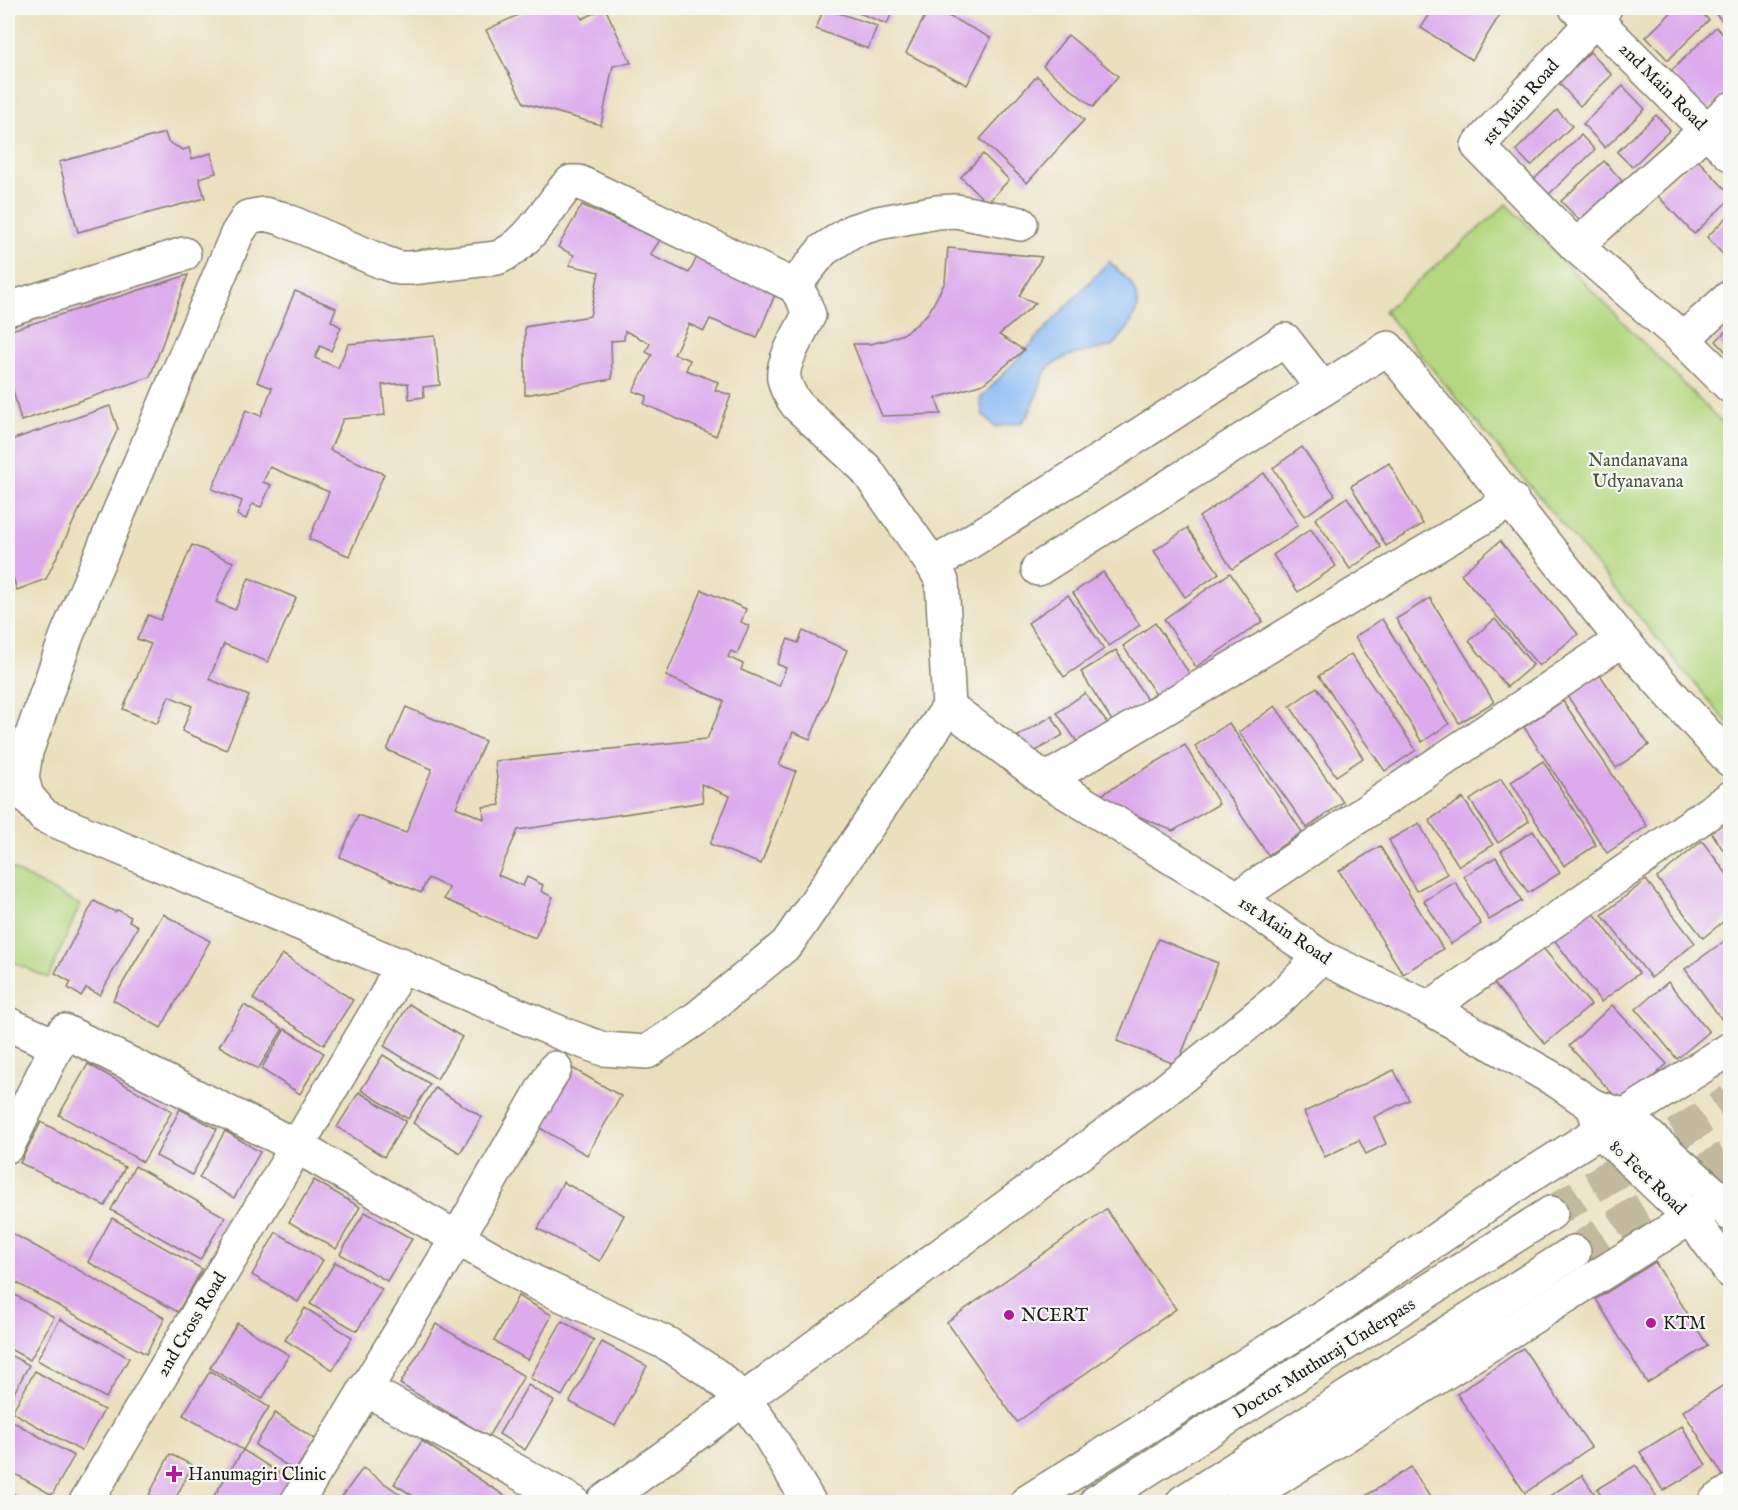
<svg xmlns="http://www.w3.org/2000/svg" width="1738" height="1510" font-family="'IM FELL English',serif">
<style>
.green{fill:#b4d880;stroke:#687a4e;stroke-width:1.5}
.water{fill:#8bbbf6;stroke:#546c89;stroke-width:1.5}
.building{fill:#dcaaed}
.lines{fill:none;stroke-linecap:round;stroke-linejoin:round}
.highway-tunnel{stroke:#c2b99e;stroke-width:33;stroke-dasharray:33 16;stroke-linecap:butt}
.minor-casing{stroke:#847e6d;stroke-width:36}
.major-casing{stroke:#847e6d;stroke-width:36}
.highway-casing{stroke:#847e6d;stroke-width:36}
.minor{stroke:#fff;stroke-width:33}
.major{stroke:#fff;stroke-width:33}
.highway{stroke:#fff;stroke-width:33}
.poi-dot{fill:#b5179e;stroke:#f6f6f2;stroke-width:2}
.labels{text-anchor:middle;stroke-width:4.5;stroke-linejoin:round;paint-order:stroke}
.street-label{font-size:18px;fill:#1c1c1c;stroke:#f6f6f2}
.park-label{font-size:18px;fill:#4a543a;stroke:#f6f6f2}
.poi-label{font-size:18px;fill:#1c1c1c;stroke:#f6f6f2;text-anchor:start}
</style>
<rect width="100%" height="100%" fill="#f6f6f2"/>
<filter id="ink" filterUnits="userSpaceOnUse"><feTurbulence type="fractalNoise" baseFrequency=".0167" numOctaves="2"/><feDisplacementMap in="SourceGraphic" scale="12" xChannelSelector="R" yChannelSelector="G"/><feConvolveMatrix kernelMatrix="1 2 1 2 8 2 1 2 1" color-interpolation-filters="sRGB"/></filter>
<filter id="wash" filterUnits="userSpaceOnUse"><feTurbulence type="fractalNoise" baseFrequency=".008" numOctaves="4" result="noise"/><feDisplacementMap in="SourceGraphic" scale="24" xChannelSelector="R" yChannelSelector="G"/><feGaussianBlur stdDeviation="1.35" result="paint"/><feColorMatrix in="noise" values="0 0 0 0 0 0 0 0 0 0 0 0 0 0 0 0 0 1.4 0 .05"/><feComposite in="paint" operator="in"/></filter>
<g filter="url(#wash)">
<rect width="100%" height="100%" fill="#ebe0be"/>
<g class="green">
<path d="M1507,204L1730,431V726L1384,311Z"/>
<path d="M8,867L80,905L48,978L8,960Z"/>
</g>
<path class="water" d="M1109,261L1131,283L1136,295L1138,308L1128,328L1113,346L1067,356L1047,368L1029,414L1022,422L995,427L983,415L980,399Z"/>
<g id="blocks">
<g class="building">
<path d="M533,8H576L582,19L605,8L631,63L613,66L601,125L524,103L486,30Z"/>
<path d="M824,8L877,26L868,49L816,29Z"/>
<path d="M846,8H894L887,24Z"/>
<path d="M929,8H933L991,38L967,85L906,53Z"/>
<path d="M1434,8H1504L1472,60L1421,28Z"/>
<path d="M1676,8H1696L1709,20L1668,60L1646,37Z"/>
<path d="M1710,8H1730V29Z"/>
<path d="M1716,27L1730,42V88L1707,111L1670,72Z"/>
<path d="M1068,35L1118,76L1093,107L1043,66Z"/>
<path d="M1590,52L1612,75L1580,106L1559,83Z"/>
<path d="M1037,76L1084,120L1027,183L980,139Z"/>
<path d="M1623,86L1645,109L1605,148L1583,124Z"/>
<path d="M1557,110L1572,126L1531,166L1516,150Z"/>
<path d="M1656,115L1670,130L1632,167L1617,152Z"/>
<path d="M165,133L168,142L183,150L189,148L192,159L211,153L216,173L199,178L205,198L78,232L59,162Z"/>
<path d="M1581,135L1595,150L1547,196L1532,181Z"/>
<path d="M983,154L1009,180L987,203L961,177Z"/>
<path d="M1696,158L1730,194V199L1694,234L1657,195Z"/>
<path d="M1604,161L1622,181L1580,221L1561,201Z"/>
<path d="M582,205L660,240L650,255L689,273L698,255L776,292L757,338L710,319L704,331L689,324L674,354L690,360L686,370L718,382L715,390L731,395L716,436L644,404L647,396L633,391L652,355L646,352L650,343L625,331L624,340L611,341L612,379L525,395V327L590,316L599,272L569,265L574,255L558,247Z"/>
<path d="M1730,214V262L1707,237Z"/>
<path d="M948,248L1042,257L1019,296L1036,303L999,335L1024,350L983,384L936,398L941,414L882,416L853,344H870L887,340L903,334L917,324L929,312L945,282Z"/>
<path d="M188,275L150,377L21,421L8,371V331Z"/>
<path d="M295,291L336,308L331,321L341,327L331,351L320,346L315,358L338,368L348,344L435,336L440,385L423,387L424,397L409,399L408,383L382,385L385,415L343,419L330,450L384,474L349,556L309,539L329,492L270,467L263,482L271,485L261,507L252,504L246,519L237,515L242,501L212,489L246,410L261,416L272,388L257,382Z"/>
<path d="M1730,327V356L1716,341Z"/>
<path d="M110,406L118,429L46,579L17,590L8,563V441Z"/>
<path d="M1302,447L1335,495L1305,516L1273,468Z"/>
<path d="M1389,463L1423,524L1386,546L1351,486Z"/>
<path d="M1264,473L1298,525L1232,569L1199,517Z"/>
<path d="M1347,497L1381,547L1350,569L1315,519Z"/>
<path d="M1187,528L1219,573L1185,597L1154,551Z"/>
<path d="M1311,529L1336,566L1298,592L1273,555Z"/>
<path d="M1500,541L1578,634L1539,666L1461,574Z"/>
<path d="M192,545L233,562L216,602L235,610L249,578L296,598L268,662L224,644L209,679L249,696L226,750L182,731L192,706L169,696L157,724L123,709L151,644L137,639L148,615L160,620Z"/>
<path d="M1103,572L1140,625L1109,646L1073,593Z"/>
<path d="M1230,573L1263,621L1196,667L1164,619Z"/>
<path d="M702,590L746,609L741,622L749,626L737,654L731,651L728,657L743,664L741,670L779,686L786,668L777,664L788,639L798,643L803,631L847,650L810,739L793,732L779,765L796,771L761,864L710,844L730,796L701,784L703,802L518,830L498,875L523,886L527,877L543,885L541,891L553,897L535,938L444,899L449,888L428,878L421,893L340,857L358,815L406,833L432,769L387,750L406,707L485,741L456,807L484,819L483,807L500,805L495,761L707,739L724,701L666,676Z"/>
<path d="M1068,595L1104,649L1064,677L1028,623Z"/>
<path d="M1430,598L1494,702L1459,723L1396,619Z"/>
<path d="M1382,619L1449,724L1422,742L1355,637Z"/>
<path d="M1495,619L1533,665L1507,687L1469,641Z"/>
<path d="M8,620L14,630L8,642Z"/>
<path d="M1155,623L1194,680L1161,702L1123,646Z"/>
<path d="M1116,650L1147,700L1112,721L1081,672Z"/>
<path d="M1351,654L1416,750L1385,771L1319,676Z"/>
<path d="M1600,675L1649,745L1616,768L1568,697Z"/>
<path d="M1317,687L1363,758L1336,776L1290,706Z"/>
<path d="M1085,693L1111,728L1082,749L1057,713Z"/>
<path d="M1563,701L1647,826L1607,853L1524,727Z"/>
<path d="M1275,706L1343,802L1307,828L1239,732Z"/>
<path d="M1052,716L1063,735L1029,755L1018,736Z"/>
<path d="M1229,723L1302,832L1268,855L1195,746Z"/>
<path d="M1185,745L1219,804L1173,831L1096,798Z"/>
<path d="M1543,761L1596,845L1564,866L1511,782Z"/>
<path d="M1501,779L1529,821L1498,843L1470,800Z"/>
<path d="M1463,798L1493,845L1459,866L1429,820Z"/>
<path d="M1730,818V860L1711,832Z"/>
<path d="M1419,823L1447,874L1416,891L1389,840Z"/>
<path d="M1533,831L1560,873L1528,893L1501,851Z"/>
<path d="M1702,841L1730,878V916L1703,938L1657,878Z"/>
<path d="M1380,846L1443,949L1403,974L1339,871Z"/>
<path d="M1496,857L1522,901L1489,920L1464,876Z"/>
<path d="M1646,880L1695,943L1651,978L1602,915Z"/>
<path d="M1455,882L1481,924L1451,944L1424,901Z"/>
<path d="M94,901L115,912L118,910L131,917L129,921L138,926L100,995L86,988L81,996L68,988L71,982L55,973Z"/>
<path d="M1590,908L1639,973L1601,1002L1552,937Z"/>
<path d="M163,914L210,941L161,1028L113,1000Z"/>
<path d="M1158,939L1218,963L1177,1065L1117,1041Z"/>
<path d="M1726,940L1730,946V1020L1725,1024L1685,969Z"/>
<path d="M1537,941L1591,1005L1545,1044L1491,980Z"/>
<path d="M282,954L353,1000L324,1045L253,999Z"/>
<path d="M1668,982L1709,1032L1677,1059L1636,1009Z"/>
<path d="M409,1004L462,1037L437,1079L384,1046Z"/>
<path d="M244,1005L283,1029L258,1069L219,1046Z"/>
<path d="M1612,1005L1667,1064L1623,1105L1569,1046Z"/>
<path d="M285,1029L324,1053L300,1094L261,1069Z"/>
<path d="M383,1055L430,1084L408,1119L361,1090Z"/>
<path d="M88,1064L172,1111L143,1162L59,1115Z"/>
<path d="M572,1068L621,1096L587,1155L538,1127Z"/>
<path d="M1394,1070L1409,1100L1374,1117L1386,1144L1366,1154L1359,1140L1325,1157L1304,1112Z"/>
<path d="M435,1088L482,1117L460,1153L413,1123Z"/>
<path d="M359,1092L406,1121L384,1157L337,1127Z"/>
<path d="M180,1109L217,1129L192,1175L156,1156Z"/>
<path d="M41,1122L125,1167L105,1206L20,1163Z"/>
<path d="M225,1131L260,1152L234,1198L199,1178Z"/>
<path d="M135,1166L225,1217L200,1260L111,1210Z"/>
<path d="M314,1180L360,1207L336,1249L289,1222Z"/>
<path d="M563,1182L624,1215L600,1261L538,1229Z"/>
<path d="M1106,1209L1176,1309L1017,1422L947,1322Z"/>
<path d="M365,1212L412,1239L387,1281L340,1254Z"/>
<path d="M112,1218L202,1269L178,1312L88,1262Z"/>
<path d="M8,1231L165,1318L146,1354L8,1278Z"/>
<path d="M276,1232L323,1260L298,1302L252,1275Z"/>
<path d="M335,1262L382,1289L357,1331L310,1304Z"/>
<path d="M1655,1262L1708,1346L1647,1383L1596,1299Z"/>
<path d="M8,1291L54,1317L30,1360L8,1348Z"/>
<path d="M518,1296L552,1315L528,1360L494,1341Z"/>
<path d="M305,1308L352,1337L333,1370L285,1340Z"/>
<path d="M60,1319L129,1358L106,1398L37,1360Z"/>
<path d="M562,1321L594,1340L562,1396L530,1378Z"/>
<path d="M237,1323L289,1355L262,1399L210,1368Z"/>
<path d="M436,1324L524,1376L488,1437L400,1384Z"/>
<path d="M602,1342L647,1366L615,1426L570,1402Z"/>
<path d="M1523,1348L1591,1447L1525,1493L1457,1394Z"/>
<path d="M8,1354L29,1365L8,1404Z"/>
<path d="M35,1371L104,1410L81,1451L12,1412Z"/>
<path d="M210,1371L269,1407L243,1450L183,1415Z"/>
<path d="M1730,1381V1480L1727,1482L1683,1411Z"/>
<path d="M528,1385L554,1401L525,1450L499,1434Z"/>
<path d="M275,1413L315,1439L295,1471L255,1445Z"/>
<path d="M10,1420L74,1456L52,1495L8,1470V1425Z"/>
<path d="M1682,1426L1706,1465L1663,1491L1640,1452Z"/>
<path d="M422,1441L505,1496L501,1502H423L394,1484Z"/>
<path d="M243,1450L295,1483L283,1502H210Z"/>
<path d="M170,1454L192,1465L174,1502H163L149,1495Z"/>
<path d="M1636,1465L1660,1502H1606L1597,1489Z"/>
<path d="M1411,1467L1433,1502H1356Z"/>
<path d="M363,1468L411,1502H338Z"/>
<path d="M1582,1475L1600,1502H1540Z"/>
<path d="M8,1491L28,1502H8Z"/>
</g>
</g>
</g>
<g filter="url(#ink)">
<use href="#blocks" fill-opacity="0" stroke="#847e6d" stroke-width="1.5"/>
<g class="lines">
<g class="highway-tunnel">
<path d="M1551,1213L1730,1101"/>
<path d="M1574,1252L1730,1155"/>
</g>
<defs>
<g id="minor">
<path d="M1576,8L1595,19L1730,154"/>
<path d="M1605,8L1478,146L1576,246L1683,339L1730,386"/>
<path d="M1576,246L1730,109"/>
<path d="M794,286L823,250L852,231L878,223L937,212L956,211L1021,224"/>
<path d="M8,309L184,254"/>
<path d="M1683,339L1730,297"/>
<path d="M933,565L1099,461L1285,340L1323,389"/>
<path d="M1038,569L1388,348L1622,640L1730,760"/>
<path d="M949,707L787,944L697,1018L647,1052L603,1049L568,1036L44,816L27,796L22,778L26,752L67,635L237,234L248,217L264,214L281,218L382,262L399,268H411L497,258C527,246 545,213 565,188L571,182H579L794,286L803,299L809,315C801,331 781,362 784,379C786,389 791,397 797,405L865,468L933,565L942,581L949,707L1046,780L1237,898L1321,957L1429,1008L1557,1081L1593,1106"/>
<path d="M1046,780L1512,500"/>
<path d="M1237,898L1622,640"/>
<path d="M1429,1008L1730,798"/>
<path d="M8,1024L57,1046"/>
<path d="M8,1146L64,1031L296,1146L534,1282L668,1344L714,1374L743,1399L765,1428L809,1502"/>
<path d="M365,1389L573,1502"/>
<path d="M86,1502L386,996L401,964"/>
<path d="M297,1502L458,1237L555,1068"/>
<path d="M603,1502L1162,1093L1282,996L1321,957"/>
<path d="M1027,1502L1335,1309L1529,1176L1730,1049"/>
<path d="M1240,1502L1715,1202"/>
<path d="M1715,1502L1730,1492"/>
</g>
<g id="major">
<path d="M1593,1106L1601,1132L1691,1218L1730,1271"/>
<path d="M1593,1106L1626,1116L1720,1199L1730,1214"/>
</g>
<g id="highway">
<path d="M1096,1502L1551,1213"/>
<path d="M1183,1502L1574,1252"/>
</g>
</defs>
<use href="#minor" class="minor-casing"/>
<use href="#major" class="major-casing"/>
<use href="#highway" class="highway-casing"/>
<use href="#minor" class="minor"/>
<use href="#major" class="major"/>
<use href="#highway" class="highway"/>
</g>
</g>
<g class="poi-dot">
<circle cx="1009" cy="1315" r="6"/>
<circle cx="1651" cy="1323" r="6"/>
<path d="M171 1465h6v6h6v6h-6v6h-6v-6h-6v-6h6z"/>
</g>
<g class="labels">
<g class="street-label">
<text transform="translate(1663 86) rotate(45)" y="6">2nd Main Road</text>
<text transform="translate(1520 102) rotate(-49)" y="6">1st Main Road</text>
<text transform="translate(1285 930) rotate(34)" y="6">1st Main Road</text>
<text transform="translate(1648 1177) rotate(44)" y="6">80 Feet Road</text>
<text transform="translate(191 1324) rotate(-59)" y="6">2nd Cross Road</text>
<text transform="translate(1324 1358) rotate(-32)" y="6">Doctor Muthuraj Underpass</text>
</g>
<g class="park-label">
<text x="1638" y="466">Nandanavana<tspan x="1638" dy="21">Udyanavana</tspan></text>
</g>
<g class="poi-label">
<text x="1021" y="1321">NCERT</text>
<text x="1663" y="1329">KTM</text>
<text x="188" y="1480">Hanumagiri Clinic</text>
</g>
</g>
<rect width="1738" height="1510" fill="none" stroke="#f6f6f2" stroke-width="30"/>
</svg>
